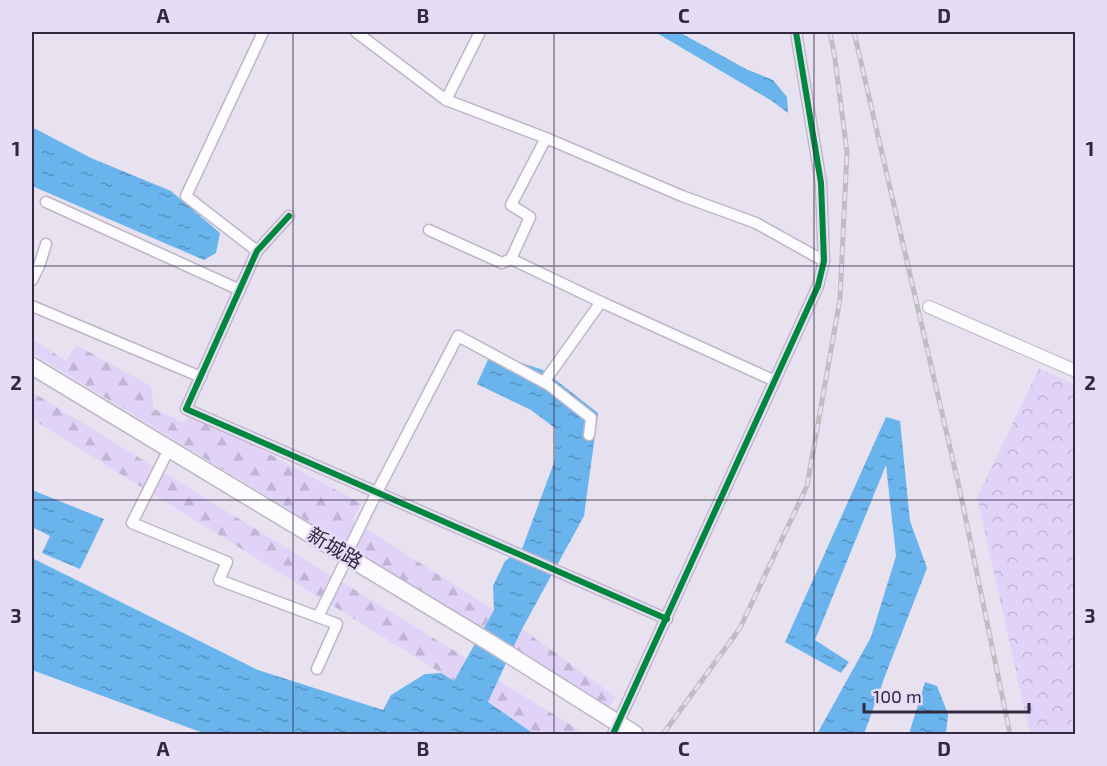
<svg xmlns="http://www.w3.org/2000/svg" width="1107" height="766" font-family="'Exo 2','Noto Sans SC',sans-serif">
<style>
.forest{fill:url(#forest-firs)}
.park{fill:url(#park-crowns)}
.water{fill:url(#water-ripples)}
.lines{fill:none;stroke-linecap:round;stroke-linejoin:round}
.minor-casing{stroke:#beb6c7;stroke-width:13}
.tertiary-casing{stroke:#beb6c7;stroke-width:14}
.primary-casing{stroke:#beb6c7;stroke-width:19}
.minor{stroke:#fcfbfd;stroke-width:10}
.tertiary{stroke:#fcfbfd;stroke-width:12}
.primary{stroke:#fcfbfd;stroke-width:16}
.rail-casing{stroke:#bebdc1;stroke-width:5}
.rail{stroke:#e7dcf6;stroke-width:3;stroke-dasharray:9;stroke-linecap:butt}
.cycleway-casing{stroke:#e7dcf6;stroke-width:10}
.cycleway{stroke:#00873e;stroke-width:6}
.grid{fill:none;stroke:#322840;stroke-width:1.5;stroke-opacity:0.55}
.labels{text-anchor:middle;stroke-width:5;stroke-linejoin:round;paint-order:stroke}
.street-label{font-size:20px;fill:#322840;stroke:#e7dcf6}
.neatline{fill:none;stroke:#322840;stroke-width:2}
.grid-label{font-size:20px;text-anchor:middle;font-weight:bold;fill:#322840}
</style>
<defs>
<pattern id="forest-firs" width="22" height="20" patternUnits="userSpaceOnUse" patternTransform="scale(1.5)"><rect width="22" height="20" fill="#e1d2f7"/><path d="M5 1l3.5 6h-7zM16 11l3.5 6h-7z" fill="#c2b4d5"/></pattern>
<pattern id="park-crowns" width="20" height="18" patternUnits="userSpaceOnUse" patternTransform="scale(1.5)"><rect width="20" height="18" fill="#e1d2f7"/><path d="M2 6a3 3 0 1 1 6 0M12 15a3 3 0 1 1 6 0" fill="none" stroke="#c2b4d5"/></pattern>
<pattern id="water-ripples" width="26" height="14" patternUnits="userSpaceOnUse" patternTransform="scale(1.5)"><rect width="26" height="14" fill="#69b4ed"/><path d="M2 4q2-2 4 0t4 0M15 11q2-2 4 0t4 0" fill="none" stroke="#5792c1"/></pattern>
</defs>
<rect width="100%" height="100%" fill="#e8e2f0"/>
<g class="forest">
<path d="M32,339L66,361L76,345L151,386L154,409L184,423L193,413L362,504L352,520L494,610L483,628L32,353Z"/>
<path d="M32,392L466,658L454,681L32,419Z"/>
<path d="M522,629L616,697L608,708L513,647Z"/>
<path d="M498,680L585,734H534L488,702Z"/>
</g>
<path class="park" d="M1039,369L1075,385L1076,640L1073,647L1076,648L1075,734H1030L977,497Z"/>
<g class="water">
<path d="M655,32H679L746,69L773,80L787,97L788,113L772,101Z"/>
<path d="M32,127L91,158L171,191L220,233L216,253L204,260L32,186Z"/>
<path d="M491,353L543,370L598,413L584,516L522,629L488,702L534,734H206L32,670V558L258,670L383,710L391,695L425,674L441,673L454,681L494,610L493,586L505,561L522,549L555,460V428L531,410L477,384Z"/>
<path d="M886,417L900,421L910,521L927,568L885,676L864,734H817L871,637L896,556L886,465L815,640L849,662L841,673L785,642Z"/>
<path d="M32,490L104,519L80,569L42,553L50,536L32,527Z"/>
<path d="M925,682L937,686L948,714L946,734H909Z"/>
</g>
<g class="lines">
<defs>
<g id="minor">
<path d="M356,32L446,100"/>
<path d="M480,32L446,100L546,138L682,196L756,223L824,261"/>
<path d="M546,138L511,205L530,217L511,259L601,302"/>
<path d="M46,202L240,290"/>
<path d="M289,216L257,251L186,409L667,619"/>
<path d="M429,230L502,263L511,259"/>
<path d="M257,251L186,196L263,32"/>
<path d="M32,280L39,266L46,244"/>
<path d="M32,306L201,377"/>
<path d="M544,382L601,302L775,381"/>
<path d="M165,457L132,523L227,562L219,580L318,617L344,564"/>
<path d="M346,555L377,492L458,336L549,385L591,418L589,435"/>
<path d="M317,669L337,624L318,617"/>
<path d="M613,734L818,286L824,261L821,183L796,32"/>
</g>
<path id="tertiary" d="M929,307L1076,371"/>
<path id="primary" d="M32,366L492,644L635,734"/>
</defs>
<use href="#minor" class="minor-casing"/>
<use href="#tertiary" class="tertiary-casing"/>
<use href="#primary" class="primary-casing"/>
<use href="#minor" class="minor"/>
<use href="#tertiary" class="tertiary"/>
<use href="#primary" class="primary"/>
<defs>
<g id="rail">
<path d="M854,32L960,491L1010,734"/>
<path d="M663,734L740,628L807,486L840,299L847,152L835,59L830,32"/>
</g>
</defs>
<use href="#rail" class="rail-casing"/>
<use href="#rail" class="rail"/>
<defs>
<g id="cycleway">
<path d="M289,216L257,251L186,409L667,619"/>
<path d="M613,734L818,286L824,261L821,183L796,32"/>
</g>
</defs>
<use href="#cycleway" class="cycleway-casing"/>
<use href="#cycleway" class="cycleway"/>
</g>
<path class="grid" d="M293,32V734M554,32V734M814,32V734M32,266H1076M32,500H1076"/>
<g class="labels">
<g class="street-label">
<text transform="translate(335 548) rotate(31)" y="7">新城路</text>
</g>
</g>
<rect width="1107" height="766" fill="none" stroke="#e7dcf6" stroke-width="66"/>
<path d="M864 703v9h165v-9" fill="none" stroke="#322840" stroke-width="3"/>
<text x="873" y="703" font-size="18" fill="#322840" stroke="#e7dcf6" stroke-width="4.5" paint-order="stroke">100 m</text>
<rect x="33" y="33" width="1041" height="700" class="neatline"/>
<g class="grid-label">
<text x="163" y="23">A</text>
<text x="423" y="23">B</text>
<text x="684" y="23">C</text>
<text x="944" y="23">D</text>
<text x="16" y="156">1</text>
<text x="1090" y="156">1</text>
<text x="16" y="390">2</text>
<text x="1090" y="390">2</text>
<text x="16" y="623">3</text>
<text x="1090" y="623">3</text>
<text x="163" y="756">A</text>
<text x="423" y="756">B</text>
<text x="684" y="756">C</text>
<text x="944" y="756">D</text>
</g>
</svg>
